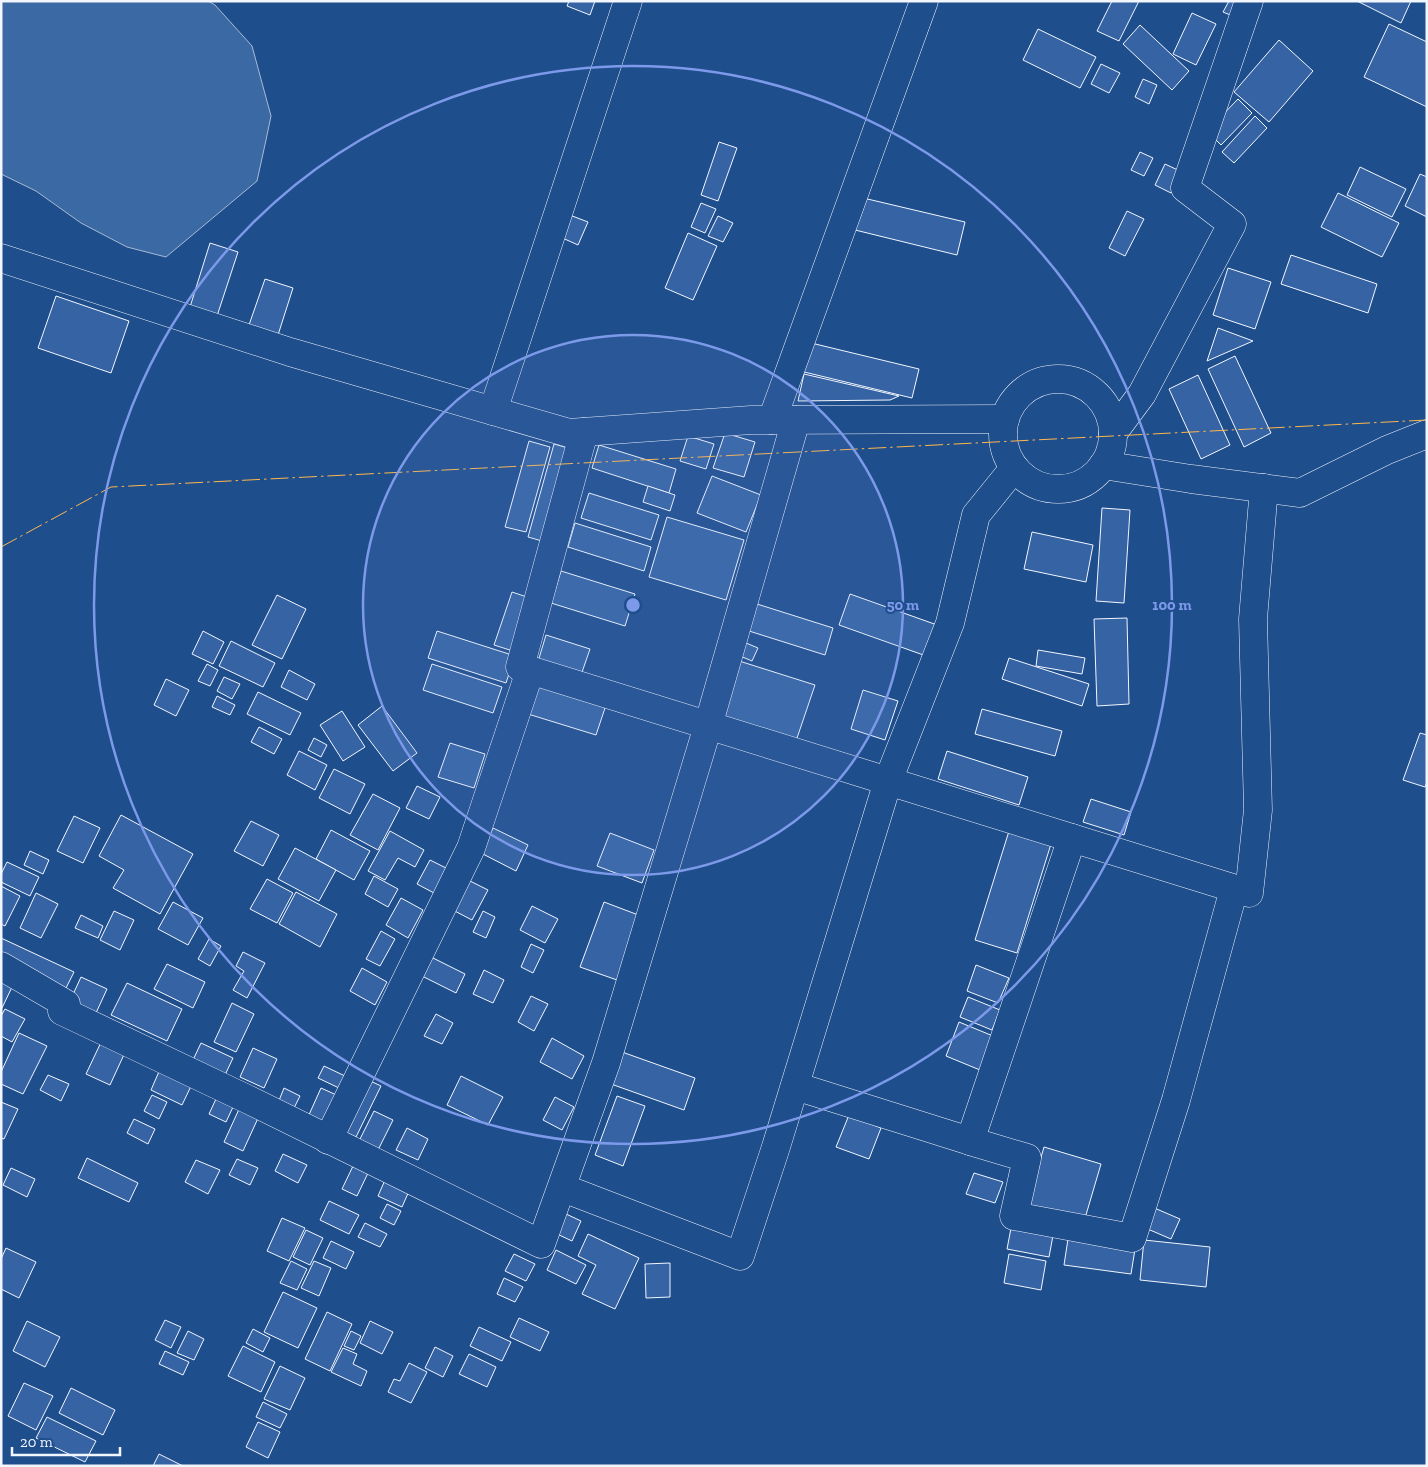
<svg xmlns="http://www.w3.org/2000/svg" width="1428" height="1467" font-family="'Zilla Slab',serif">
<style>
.water{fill:#3b69a3;stroke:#a8bbd7}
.building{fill:#3563a3;stroke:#f2f6ff}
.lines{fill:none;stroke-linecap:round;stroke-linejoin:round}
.minor-casing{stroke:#f2f6ff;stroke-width:29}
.minor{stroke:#1f4e8c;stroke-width:28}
.power{stroke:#ffb74d;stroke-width:1;stroke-dasharray:18 4 2.5 4;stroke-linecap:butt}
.ring{fill:none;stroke:#7d9aea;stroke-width:2.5}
.centre{fill:#7d9aea;stroke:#1f4e8c;stroke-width:2.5}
.ring-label{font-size:15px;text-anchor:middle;font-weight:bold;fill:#7d9aea;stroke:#1f4e8c;stroke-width:4;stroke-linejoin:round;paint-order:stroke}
</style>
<rect width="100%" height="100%" fill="#1f4e8c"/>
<path class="water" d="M1,1H208L215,5L252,46L271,116L266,140L257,181L166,257L127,247L81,223L36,191L1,174Z"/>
<g class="building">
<path d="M569,1H595L590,15L567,6Z"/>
<path d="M1112,1H1139L1119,41L1097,31Z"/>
<path d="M1229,1H1243L1235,17L1223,12Z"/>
<path d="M1357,1H1411L1401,23Z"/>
<path d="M1192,13L1216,24L1196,65L1173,54Z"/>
<path d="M1389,24L1427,42V107L1364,77Z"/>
<path d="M1140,25L1189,71L1172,90L1123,44Z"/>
<path d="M1038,29L1096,57L1080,88L1023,60Z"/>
<path d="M1279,40L1313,71L1269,122L1234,92Z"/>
<path d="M1101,64L1120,73L1109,93L1091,84Z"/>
<path d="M1143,79L1157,85L1149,104L1135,97Z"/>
<path d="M1238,99L1252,113L1221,145L1207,131Z"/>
<path d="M1255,116L1267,128L1234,163L1222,152Z"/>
<path d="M719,142L737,148L718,201L701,195Z"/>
<path d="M1140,152L1153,158L1144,176L1131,170Z"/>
<path d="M1165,164L1182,172L1171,193L1155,185Z"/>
<path d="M1360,167L1406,189L1392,217L1347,195Z"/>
<path d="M1420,174L1427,177V217L1405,206Z"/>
<path d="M1338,193L1399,223L1382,257L1321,227Z"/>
<path d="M859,197L965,222L957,255L851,229Z"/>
<path d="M701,203L716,209L705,233L691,227Z"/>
<path d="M1127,211L1144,219L1125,256L1109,248Z"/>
<path d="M567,214L588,222L578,245L558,236Z"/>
<path d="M718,216L733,223L723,242L708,236Z"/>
<path d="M688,233L717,246L693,300L665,288Z"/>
<path d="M210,243L238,252L217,316L190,307Z"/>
<path d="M1291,255L1377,284L1368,313L1281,284Z"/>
<path d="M1228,268L1271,282L1255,329L1213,315Z"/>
<path d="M265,279L293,288L278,335L249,325Z"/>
<path d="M56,296L129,321L111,373L38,348Z"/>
<path d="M1218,328L1253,341L1207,361Z"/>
<path d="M807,342L919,369L912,398L800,371Z"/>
<path d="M1235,356L1271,433L1244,447L1208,369Z"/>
<path d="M804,374L899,396L890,400L798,401Z"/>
<path d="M1198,375L1230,445L1201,459L1169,389Z"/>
<path d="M725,433L755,442L744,477L713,468Z"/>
<path d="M688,436L714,444L706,469L680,461Z"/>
<path d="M529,441L550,447L526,532L505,527Z"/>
<path d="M554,444L575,450L549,543L528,537Z"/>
<path d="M599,445L676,469L669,493L592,468Z"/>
<path d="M712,476L761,495L746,532L697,513Z"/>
<path d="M648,486L675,495L670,511L643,502Z"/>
<path d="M589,493L659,515L651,540L581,518Z"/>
<path d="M1102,508L1130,510L1124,603L1096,601Z"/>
<path d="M667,517L744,540L726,600L649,577Z"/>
<path d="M575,523L651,547L644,571L568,547Z"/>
<path d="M1032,532L1093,545L1086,582L1024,569Z"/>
<path d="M561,571L635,594L625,626L551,603Z"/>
<path d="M512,592L530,598L513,651L494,645Z"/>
<path d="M850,594L940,626L929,657L839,625Z"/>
<path d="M277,595L306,609L282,659L252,645Z"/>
<path d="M757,604L833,628L825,655L749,631Z"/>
<path d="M1127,618L1129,704L1097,706L1094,619Z"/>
<path d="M203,631L224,642L213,664L192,654Z"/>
<path d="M437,631L515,656L506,683L428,658Z"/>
<path d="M546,635L590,649L580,678L537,665Z"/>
<path d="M739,640L758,648L752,661L733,653Z"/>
<path d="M231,641L275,663L263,687L219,666Z"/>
<path d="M1038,650L1085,658L1082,674L1036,666Z"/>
<path d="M1009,658L1089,684L1082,706L1002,679Z"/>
<path d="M736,660L815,685L795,744L717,719Z"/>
<path d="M207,664L218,670L210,686L198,681Z"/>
<path d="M432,664L502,687L493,713L423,690Z"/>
<path d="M289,670L315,684L307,700L281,687Z"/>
<path d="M224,677L240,684L232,699L217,691Z"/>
<path d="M166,679L189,690L176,716L154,705Z"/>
<path d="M538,684L606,705L596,735L528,714Z"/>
<path d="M863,690L898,701L885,740L851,729Z"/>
<path d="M258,692L301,713L290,735L247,714Z"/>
<path d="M217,696L235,705L230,715L212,707Z"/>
<path d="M382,706L417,753L393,771L358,725Z"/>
<path d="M982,709L1062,731L1055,756L975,734Z"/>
<path d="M342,711L365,747L343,761L320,725Z"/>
<path d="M259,727L282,739L274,754L251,742Z"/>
<path d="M1420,733L1427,735V782L1425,787L1403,780Z"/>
<path d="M314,738L327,745L321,757L308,750Z"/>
<path d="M450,743L485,754L474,788L438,777Z"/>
<path d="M299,751L327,765L315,790L287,775Z"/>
<path d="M947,751L1028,777L1019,805L938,779Z"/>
<path d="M334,769L365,784L350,814L319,798Z"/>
<path d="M417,786L440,797L429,819L406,808Z"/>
<path d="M373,794L400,808L378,850L350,835Z"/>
<path d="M1091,799L1131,812L1124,835L1083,822Z"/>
<path d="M121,815L193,854L160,914L113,888L124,870L99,856Z"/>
<path d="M74,816L100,828L83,863L57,851Z"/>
<path d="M251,821L279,835L263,866L234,851Z"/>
<path d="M493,828L528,845L516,871L481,853Z"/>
<path d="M331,830L370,851L354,880L316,859Z"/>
<path d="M390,831L424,850L415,867L398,858L385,880L368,871Z"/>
<path d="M1009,831L1051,844L1017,953L975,940Z"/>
<path d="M610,833L654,850L642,883L597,866Z"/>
<path d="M295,848L336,870L319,901L278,879Z"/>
<path d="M30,851L49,860L43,874L24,865Z"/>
<path d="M430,860L448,869L434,893L417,884Z"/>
<path d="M7,862L39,877L30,896L1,882V874Z"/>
<path d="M374,876L398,889L388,907L365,894Z"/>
<path d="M462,877L488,890L472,920L447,907Z"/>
<path d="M267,879L293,893L277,923L250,909Z"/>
<path d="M1,886L20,896L5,926L1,924Z"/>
<path d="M296,892L337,914L320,947L279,924Z"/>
<path d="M36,893L58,904L41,938L20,928Z"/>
<path d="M401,898L423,910L408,938L386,925Z"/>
<path d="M173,902L203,918L188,945L158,929Z"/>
<path d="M604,902L641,916L617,980L580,967Z"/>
<path d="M532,906L558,919L545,943L520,930Z"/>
<path d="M114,911L134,920L120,950L100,940Z"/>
<path d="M483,911L495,917L486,938L473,932Z"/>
<path d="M81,915L103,926L98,938L75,928Z"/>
<path d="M381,931L395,939L380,966L366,959Z"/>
<path d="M1,938L74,972L64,992L1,963Z"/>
<path d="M209,939L221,946L210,966L198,959Z"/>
<path d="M531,944L544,950L533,973L521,967Z"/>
<path d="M243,952L265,963L247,998L233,990L244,971L236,966Z"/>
<path d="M427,955L465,974L456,993L418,974Z"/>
<path d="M167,964L205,982L193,1008L154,989Z"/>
<path d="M976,965L1009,978L998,1003L967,991Z"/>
<path d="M362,968L387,982L375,1005L350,991Z"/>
<path d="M484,970L504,980L493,1003L473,994Z"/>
<path d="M81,977L107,989L96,1013L70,1001Z"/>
<path d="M1,980L13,985L1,1010Z"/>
<path d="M127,983L182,1009L167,1041L111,1015Z"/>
<path d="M531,996L548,1004L534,1031L518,1022Z"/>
<path d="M968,997L1000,1010L992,1030L960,1017Z"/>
<path d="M232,1003L254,1014L236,1052L214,1042Z"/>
<path d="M5,1009L25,1019L12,1042L1,1036V1016Z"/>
<path d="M436,1014L453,1023L442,1044L424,1036Z"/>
<path d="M959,1022L993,1036L980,1070L946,1056Z"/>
<path d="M19,1033L47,1046L23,1094L1,1084V1072Z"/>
<path d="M104,1036L127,1048L110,1085L86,1074Z"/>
<path d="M552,1038L584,1056L572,1079L540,1062Z"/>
<path d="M201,1043L233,1058L225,1075L193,1060Z"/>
<path d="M253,1048L277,1059L264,1088L240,1077Z"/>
<path d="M622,1052L695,1078L684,1110L611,1084Z"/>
<path d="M324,1066L345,1076L339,1088L318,1078Z"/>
<path d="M161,1067L193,1082L182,1105L151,1090Z"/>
<path d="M48,1075L69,1084L61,1101L40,1090Z"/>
<path d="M461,1076L503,1097L488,1125L447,1105Z"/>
<path d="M362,1077L381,1086L356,1137L337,1128Z"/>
<path d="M284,1088L300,1096L293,1110L278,1103Z"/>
<path d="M321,1088L343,1098L329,1127L308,1117Z"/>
<path d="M152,1095L167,1102L159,1119L144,1111Z"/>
<path d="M617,1096L645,1106L623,1166L595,1155Z"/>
<path d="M555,1097L574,1107L562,1130L543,1120Z"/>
<path d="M216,1099L233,1107L226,1122L209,1114Z"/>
<path d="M1,1102L18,1109L4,1139L1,1138Z"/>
<path d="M240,1107L259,1116L243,1151L224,1142Z"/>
<path d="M374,1111L393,1120L378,1150L359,1141Z"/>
<path d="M849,1115L881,1128L869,1159L836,1147Z"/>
<path d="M134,1119L155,1129L148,1144L127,1133Z"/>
<path d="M407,1128L428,1139L418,1160L396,1150Z"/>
<path d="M1044,1147L1101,1164L1083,1225L1026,1209Z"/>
<path d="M283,1154L307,1165L298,1183L275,1171Z"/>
<path d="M87,1158L138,1183L129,1202L78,1178Z"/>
<path d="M237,1159L258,1168L250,1185L229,1175Z"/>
<path d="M196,1160L220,1170L208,1194L185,1182Z"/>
<path d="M353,1166L368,1173L357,1196L342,1189Z"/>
<path d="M11,1168L35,1179L27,1197L3,1185Z"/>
<path d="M974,1173L1003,1182L995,1203L966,1194Z"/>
<path d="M385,1180L409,1191L402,1207L378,1196Z"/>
<path d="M329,1201L359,1215L349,1234L320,1220Z"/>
<path d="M387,1204L401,1211L394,1225L380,1218Z"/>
<path d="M1152,1207L1180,1219L1171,1239L1143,1227Z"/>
<path d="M564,1213L581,1221L572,1241L555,1233Z"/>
<path d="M282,1218L305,1228L289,1261L267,1251Z"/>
<path d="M365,1223L387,1234L380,1247L358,1237Z"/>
<path d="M1012,1223L1054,1230L1049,1257L1007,1249Z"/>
<path d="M306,1230L323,1238L310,1265L293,1257Z"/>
<path d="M588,1234L639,1258L615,1309L582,1294L596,1265L578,1256Z"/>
<path d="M1068,1239L1135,1249L1131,1274L1064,1265Z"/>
<path d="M1144,1240L1210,1247L1206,1287L1140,1280Z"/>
<path d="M331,1241L354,1252L346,1269L323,1258Z"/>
<path d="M6,1248L36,1262L19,1298L1,1289V1259Z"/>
<path d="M556,1250L586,1265L576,1284L547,1270Z"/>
<path d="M514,1254L535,1264L526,1281L505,1271Z"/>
<path d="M1009,1254L1046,1261L1041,1290L1004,1283Z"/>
<path d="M291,1261L307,1269L297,1290L280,1283Z"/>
<path d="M314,1261L331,1268L319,1296L301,1288Z"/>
<path d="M670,1263V1297L646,1298L645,1264Z"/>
<path d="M504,1278L523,1287L515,1302L497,1294Z"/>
<path d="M283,1292L317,1308L298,1348L264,1332Z"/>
<path d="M327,1312L352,1324L330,1371L305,1359Z"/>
<path d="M519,1318L549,1332L540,1351L510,1337Z"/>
<path d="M165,1320L181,1327L171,1348L155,1340Z"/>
<path d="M27,1321L60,1337L45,1367L13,1351Z"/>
<path d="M370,1321L393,1332L382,1354L360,1343Z"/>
<path d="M479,1327L511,1342L502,1361L470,1346Z"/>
<path d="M253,1329L270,1338L263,1352L246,1343Z"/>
<path d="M188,1331L204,1339L194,1360L177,1353Z"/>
<path d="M351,1331L361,1336L354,1350L344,1346Z"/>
<path d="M243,1346L275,1362L261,1392L228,1376Z"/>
<path d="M435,1347L453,1356L443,1377L425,1368Z"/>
<path d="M343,1348L357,1354L353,1364L367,1371L361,1386L331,1372Z"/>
<path d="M165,1351L189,1362L183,1375L159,1364Z"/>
<path d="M469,1354L496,1367L487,1387L459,1374Z"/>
<path d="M409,1363L427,1372L411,1403L388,1392L394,1379L400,1381Z"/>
<path d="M280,1366L305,1378L290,1410L264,1399Z"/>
<path d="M24,1383L53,1396L36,1430L8,1416Z"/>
<path d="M71,1388L115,1410L103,1435L59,1413Z"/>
<path d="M263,1402L287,1414L280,1428L256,1417Z"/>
<path d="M47,1417L96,1441L85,1462L36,1438Z"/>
<path d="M258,1422L280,1432L268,1458L246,1447Z"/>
<path d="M159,1454L183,1466H153Z"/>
</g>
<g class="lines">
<defs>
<g id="minor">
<path d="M1,258L290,352L569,433L751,420L1005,419"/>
<circle cx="1058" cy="434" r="55"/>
<path d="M493,411L628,1"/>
<path d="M772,420L924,1"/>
<path d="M584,432L520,667L1249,893L1258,810L1253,619L1264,488"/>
<path d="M1113,433L1142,394L1232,224L1185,188L1249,1"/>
<path d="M1103,465L1191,479L1300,493L1387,450L1427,434"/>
<path d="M1072,838L970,1141L1027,1158L1014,1216L1132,1238L1176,1100L1234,889"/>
<path d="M1,966L66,1004L62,1011L247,1099L541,1244L606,1063L708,726L796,420"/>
<path d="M795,1086L970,1141"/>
<path d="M328,1140L471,848L530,671"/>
<path d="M563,1188L740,1256L775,1150L888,781L950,623L976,515L1014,468"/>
</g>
</defs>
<use href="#minor" class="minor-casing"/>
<use href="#minor" class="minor"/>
<path class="power" d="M1,547L111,487L1427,420"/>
</g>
<circle cx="633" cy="605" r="270" fill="#7d9aea" fill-opacity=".12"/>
<g class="ring">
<circle cx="633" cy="605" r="270"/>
<circle cx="633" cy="605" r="539"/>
</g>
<circle cx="633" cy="605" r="8" class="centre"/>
<g class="ring-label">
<text x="903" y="610">50 m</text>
<text x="1172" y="610">100 m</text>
</g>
<rect width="1428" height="1467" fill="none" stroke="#f2f6ff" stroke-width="5"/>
<path d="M12 1447v8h108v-8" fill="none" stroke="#f2f6ff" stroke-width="2.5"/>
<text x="20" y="1447" font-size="15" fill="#f2f6ff" stroke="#1f4e8c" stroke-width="4" paint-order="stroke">20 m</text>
</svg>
